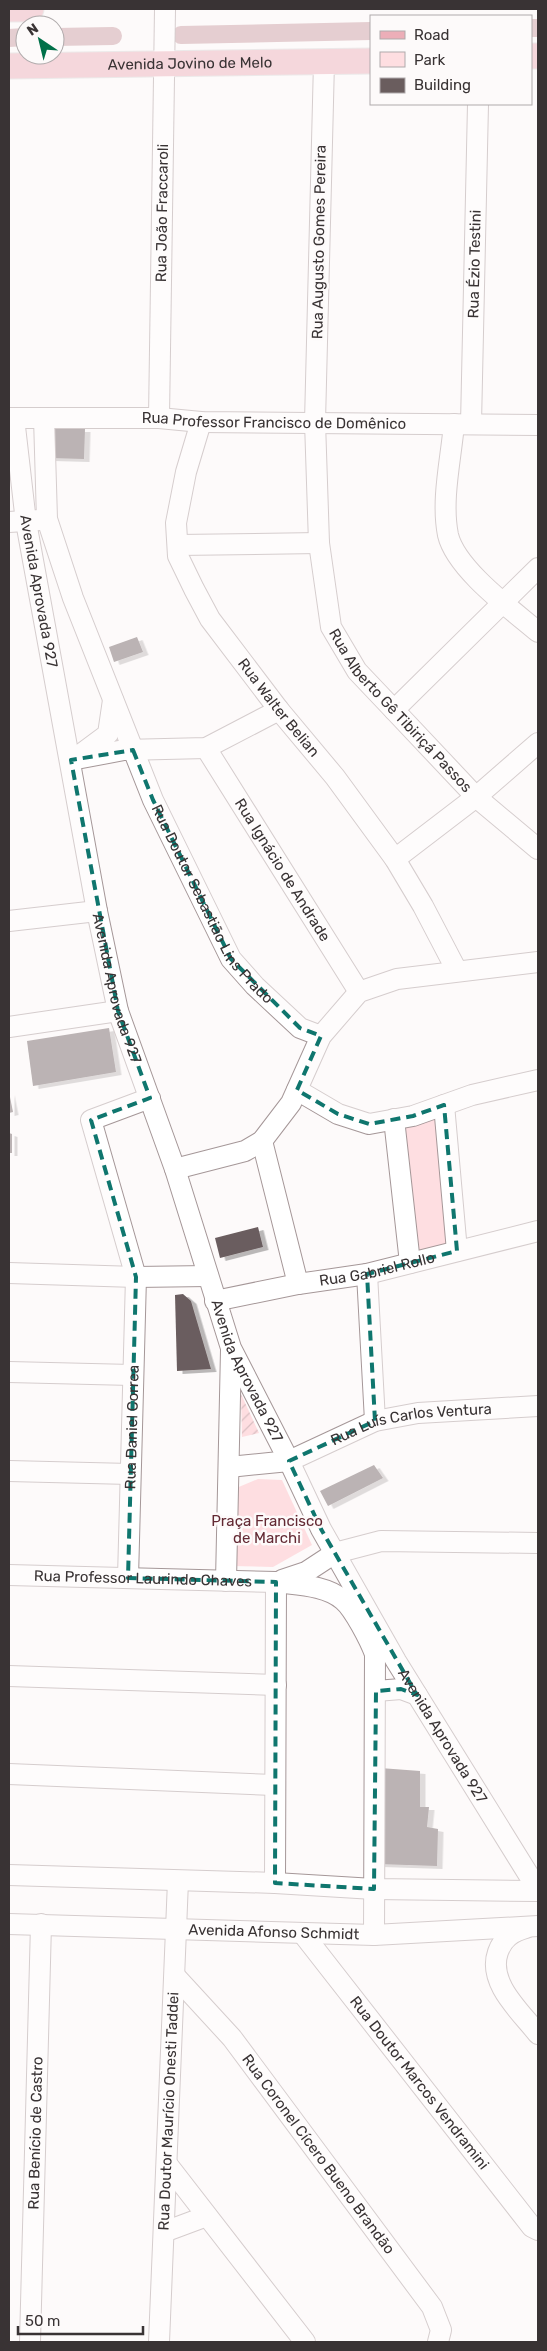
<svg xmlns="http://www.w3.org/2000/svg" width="547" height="2351" font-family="Rubik,sans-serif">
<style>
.green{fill:#fedee1}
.garden{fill:url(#garden-furrows)}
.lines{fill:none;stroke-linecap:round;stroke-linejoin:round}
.canal{stroke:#c79a9f;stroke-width:18}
.building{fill:#6a5d5e;filter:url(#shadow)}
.minor-casing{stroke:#a59798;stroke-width:22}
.major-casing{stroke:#d7d6d6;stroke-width:27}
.minor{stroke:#fff;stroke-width:20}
.major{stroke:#ecaeb8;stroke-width:25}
.marked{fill:none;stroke:#0f766e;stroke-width:4;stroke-dasharray:10 6;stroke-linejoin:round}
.labels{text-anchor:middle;stroke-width:5;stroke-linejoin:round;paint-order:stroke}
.street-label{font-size:15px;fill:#393334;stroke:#fdfafa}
.park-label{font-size:15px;fill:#622933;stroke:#fdfafa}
</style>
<defs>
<pattern id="garden-furrows" width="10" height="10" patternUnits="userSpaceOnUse" patternTransform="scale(1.25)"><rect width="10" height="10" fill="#fedee1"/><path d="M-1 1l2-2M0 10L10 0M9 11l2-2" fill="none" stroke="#dabfc2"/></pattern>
<filter id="shadow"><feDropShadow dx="5.5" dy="3" stdDeviation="0" flood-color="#0004"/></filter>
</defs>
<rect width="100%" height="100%" fill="#fdfafa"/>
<g class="green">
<path d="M444,1105L452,1253L412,1260L398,1122Z"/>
<path d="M258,1479L282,1480L312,1545L273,1567L231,1566L234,1489Z"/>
</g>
<path class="garden" d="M241,1394L259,1433L242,1437Z"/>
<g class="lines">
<g class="canal">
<path d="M531,28H538"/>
<path d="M181,35L371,31"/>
<path d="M55,37L113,36"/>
<path d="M9,38L25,37"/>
</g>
</g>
<g class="building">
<path d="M54,429H85L84,459L48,458L50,432Z"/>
<path d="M137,637L143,652L114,662L109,647Z"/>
<path d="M109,1028L116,1072L33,1086L27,1041Z"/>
<path d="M9,1092L13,1112L9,1113Z"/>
<path d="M9,1133L12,1134V1153H9Z"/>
<path d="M258,1227L263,1247L220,1258L215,1238Z"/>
<path d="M183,1294L191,1301L211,1369L177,1371L175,1295Z"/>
<path d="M374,1465L383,1478L328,1506L320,1491Z"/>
<path d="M380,1768L420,1771V1807H429L427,1827L438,1829L437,1866L377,1864Z"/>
</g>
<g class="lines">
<defs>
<g id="minor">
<path id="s1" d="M324,62L315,422L319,543L331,627L357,671L394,710L476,797L538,849"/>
<path id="s2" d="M9,418H159L201,422L538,425"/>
<path id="s3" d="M14,418L26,522L97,911L118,1011L175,1169L231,1348L289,1461L321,1529L396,1661L538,1890"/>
<path id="s4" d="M44,418L47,519L73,598L153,800L231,959L255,986L300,1028L321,1036"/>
<path id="s5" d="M159,418L165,9"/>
<path id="s6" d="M201,422L186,472L176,523L178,556L194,589L210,619L279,710L335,777L395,859L423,906L457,971"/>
<path d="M454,424C451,459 441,500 448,535C456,569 511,609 538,632"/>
<path id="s7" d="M471,424L478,104"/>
<path d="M9,522L40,520"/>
<path d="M178,545L319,543"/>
<path d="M394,710L538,568"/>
<path id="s8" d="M206,748L359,992"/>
<path d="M77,757L108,734L113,700"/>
<path d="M71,760L124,750L206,748L279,710"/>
<path d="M395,859L476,797L538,743"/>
<path d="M9,921L97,911"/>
<path d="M9,1027L118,1011"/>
<path d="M297,1090L338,1114L369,1124L413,1116L472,1095L538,1080"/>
<path d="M444,1105L457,1251"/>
<path d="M394,1119L410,1263"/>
<path d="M262,1141L298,1284"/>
<path d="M175,1169L245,1151L262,1141L291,1103L321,1036L359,992L397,979L538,962"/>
<path d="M9,1273L136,1277L208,1276"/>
<path d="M367,1274L375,1421"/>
<path id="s9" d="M215,1301L298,1284L367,1274L538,1231"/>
<path d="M9,1372L132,1375"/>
<path id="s10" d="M229,1467L289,1461L375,1421L418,1413L538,1406"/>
<path d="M9,1471L130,1474"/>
<path id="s11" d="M9,1575L276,1582C297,1585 326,1585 343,1600C354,1609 370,1641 375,1654L374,1935"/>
<path id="s12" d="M128,1578L136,1277L91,1120L150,1098"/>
<path d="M282,1580L306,1572L335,1553L381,1541L538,1543"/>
<path d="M226,1581L231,1350"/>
<path d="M9,1676L276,1685"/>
<path d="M376,1691L401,1689L417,1695"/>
<path d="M9,1774L274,1785"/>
<path d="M9,1875L275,1883L374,1889L538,1891"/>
<path d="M275,1883L276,1582"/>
<path id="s13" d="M9,1924L374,1935L538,1926"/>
<path d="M526,1928C512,1932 503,1938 498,1952C487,1983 521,2012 538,2034"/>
<path id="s14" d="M303,1934L532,2227L538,2230"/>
<path id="s15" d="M175,1976L232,2038L432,2307L441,2330L438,2342"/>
<path d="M167,2164L305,2342"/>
<path d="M164,2232L207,2216"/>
<path id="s16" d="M30,2342L41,1924"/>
<path id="s17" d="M159,2342L178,1881"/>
</g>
<g id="major">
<path d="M9,9H31"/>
<path d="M531,56H538"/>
<path id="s18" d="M9,66L371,61"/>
</g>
</defs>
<use href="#minor" class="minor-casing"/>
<use href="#major" class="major-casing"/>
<use href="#minor" class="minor"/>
<use href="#major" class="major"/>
</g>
<path d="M0 0H547V2351H0ZM133,750L153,800L231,959L300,1028L321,1036L297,1090L338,1114L369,1124L413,1116L444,1105L457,1251L367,1274L375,1421L289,1461L321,1529L417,1695L401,1689L376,1691L374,1889L275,1883L276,1582L128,1578L136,1277L91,1120L150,1098L118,1011L71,760Z" fill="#fdfafa" fill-opacity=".55" fill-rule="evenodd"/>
<path class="marked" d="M133,750L153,800L231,959L300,1028L321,1036L297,1090L338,1114L369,1124L413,1116L444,1105L457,1251L367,1274L375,1421L289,1461L321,1529L417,1695L401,1689L376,1691L374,1889L275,1883L276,1582L128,1578L136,1277L91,1120L150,1098L118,1011L71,760Z"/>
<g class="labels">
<g class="street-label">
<text dy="5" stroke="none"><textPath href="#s18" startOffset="181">Avenida Jovino de Melo</textPath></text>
<text dy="5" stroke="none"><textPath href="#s5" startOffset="205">Rua João Fraccaroli</textPath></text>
<text transform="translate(319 242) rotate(-89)" y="5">Rua Augusto Gomes Pereira</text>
<text dy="5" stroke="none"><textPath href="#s7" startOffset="160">Rua Ézio Testini</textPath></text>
<text dy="5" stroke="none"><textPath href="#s2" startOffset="265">Rua Professor Francisco de Domênico</textPath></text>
<text dy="5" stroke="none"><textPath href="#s3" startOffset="175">Avenida Aprovada 927</textPath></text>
<text dy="5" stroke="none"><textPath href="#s6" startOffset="320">Rua Walter Belian</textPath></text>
<text dy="5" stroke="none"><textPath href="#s1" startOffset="675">Rua Alberto Gê Tibiriçá Passos</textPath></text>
<text dy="5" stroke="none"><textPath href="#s8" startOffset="144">Rua Ignácio de Andrade</textPath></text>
<text dy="5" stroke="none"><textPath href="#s4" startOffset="522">Rua Doutor Sebastião Lins Prado</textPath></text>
<text dy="5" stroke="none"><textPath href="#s3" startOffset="580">Avenida Aprovada 927</textPath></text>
<text dy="5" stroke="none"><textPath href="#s9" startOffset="165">Rua Gabriel Rollo</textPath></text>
<text dy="5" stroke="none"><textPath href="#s3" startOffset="985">Avenida Aprovada 927</textPath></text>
<text dy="5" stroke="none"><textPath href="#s10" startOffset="190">Rua Luís Carlos Ventura</textPath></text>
<text dy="5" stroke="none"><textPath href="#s12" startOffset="151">Rua Daniel Correa</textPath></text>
<text dy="5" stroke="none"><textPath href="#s11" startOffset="134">Rua Professor Laurindo Chaves</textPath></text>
<text dy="5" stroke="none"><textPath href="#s3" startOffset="1400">Avenida Aprovada 927</textPath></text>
<text dy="5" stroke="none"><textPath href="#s13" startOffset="265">Avenida Afonso Schmidt</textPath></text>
<text dy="5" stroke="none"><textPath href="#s14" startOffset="189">Rua Doutor Marcos Vendramini</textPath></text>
<text dy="5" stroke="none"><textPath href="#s17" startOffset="231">Rua Doutor Maurício Onesti Taddei</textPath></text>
<text dy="5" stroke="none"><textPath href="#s16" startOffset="209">Rua Benício de Castro</textPath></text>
<text dy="5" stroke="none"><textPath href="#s15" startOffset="229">Rua Coronel Cícero Bueno Brandão</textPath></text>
</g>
<g class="park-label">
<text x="267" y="1526">Praça Francisco<tspan x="267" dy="17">de Marchi</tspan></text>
</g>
</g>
<rect width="547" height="2351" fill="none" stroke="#393334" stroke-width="20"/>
<rect x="370" y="15" width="162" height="90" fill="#fdfafa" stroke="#afaaab"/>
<rect x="380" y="31" width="25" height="8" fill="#ecaeb8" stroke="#afaaab"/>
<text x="414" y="40" font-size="15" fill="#393334">Road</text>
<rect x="380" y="52" width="25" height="15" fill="#fedee1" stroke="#afaaab"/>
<text x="414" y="65" font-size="15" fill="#393334">Park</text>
<rect x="380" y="78" width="25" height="15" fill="#6a5d5e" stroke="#afaaab"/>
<text x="414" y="90" font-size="15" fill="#393334">Building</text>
<g transform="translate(40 40) rotate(325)"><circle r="24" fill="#fdfafa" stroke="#afaaab"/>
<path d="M0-4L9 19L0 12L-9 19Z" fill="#007049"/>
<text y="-8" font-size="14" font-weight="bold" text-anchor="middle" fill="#393334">N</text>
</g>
<path d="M18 2326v8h125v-8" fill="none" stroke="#393334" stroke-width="2.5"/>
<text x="25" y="2326" font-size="15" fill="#393334" stroke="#fdfafa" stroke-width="4" paint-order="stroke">50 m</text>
</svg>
